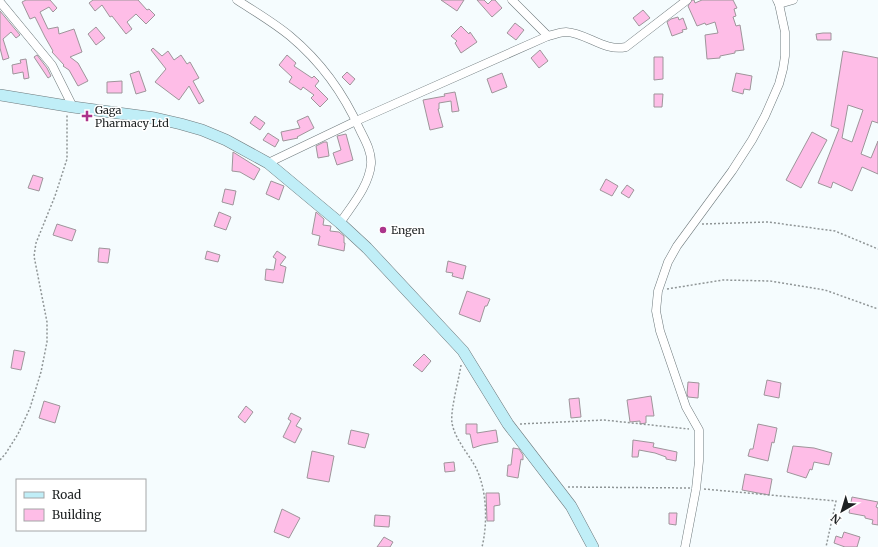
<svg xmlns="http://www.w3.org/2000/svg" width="878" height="547" font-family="Merriweather,serif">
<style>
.building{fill:#febde7;stroke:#9e959a;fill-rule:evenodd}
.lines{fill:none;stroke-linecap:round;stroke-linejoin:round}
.minor-casing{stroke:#6e797c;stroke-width:9}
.secondary-casing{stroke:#6e797c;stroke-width:12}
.path{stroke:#8f9596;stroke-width:1.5;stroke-dasharray:2 2;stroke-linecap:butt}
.minor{stroke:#fff;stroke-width:8}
.secondary{stroke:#c0eef7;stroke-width:11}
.poi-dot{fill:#ab348b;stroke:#fff;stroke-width:1.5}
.labels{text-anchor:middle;stroke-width:3;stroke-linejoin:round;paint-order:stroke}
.poi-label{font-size:11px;fill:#1d2122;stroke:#fff;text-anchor:start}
</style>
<rect width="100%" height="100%" fill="#f5fcfe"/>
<g class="building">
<path d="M26,0H50L57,8L53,12L49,7L40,12L48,29L58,27L59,34L74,29L82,52L70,57L78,63L88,81L78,86L69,70L63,66L64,65L52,52L53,51L45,37L35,17L30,19L22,2Z"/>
<path d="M93,0H138L147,10L149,9L155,15L146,24L136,14L127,22L132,29L126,34L112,16L110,17L102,5L95,11L89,3Z"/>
<path d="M441,0H464L457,11Z"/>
<path d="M477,0H484L488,4L492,0H495L502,8L492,17Z"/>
<path d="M692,0H694L695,3L702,0H733L737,8L734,9L736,16L733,17L736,26L740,25L744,50L735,51V53L720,56V58L707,59L705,35L718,33L715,22L706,25L705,23L697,26L688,6Z"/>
<path d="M643,10L650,18L639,26L633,18Z"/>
<path d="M0,11L20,35L16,38L11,32L3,39L9,58L3,60L0,48Z"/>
<path d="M678,17L679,20L683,18L687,29L682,30L683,32L672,36L667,22L671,19Z"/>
<path d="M515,23L524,30L516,40L507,33Z"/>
<path d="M461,26L469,34L470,32L477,42L461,53L455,43L457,41L451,36Z"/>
<path d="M96,27L105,38L96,45L88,34Z"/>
<path d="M823,33H831V40H817L816,34Z"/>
<path d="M153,48L162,56L168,51L174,60L181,55L187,64L190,62L199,78L193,81L204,101L199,104L189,86L179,100L155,82L166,69L151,50Z"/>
<path d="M540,50L548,61L539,68L531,58Z"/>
<path d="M843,51L878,58V123L872,121L861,154L871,158L878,141V174L862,167L852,191L833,182L831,188L818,183L839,129L831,126ZM848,105L863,110L852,142L842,138Z"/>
<path d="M37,55L47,68L51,76L48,78L34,57Z"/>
<path d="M287,55L296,63L294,66L312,78L314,76L319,81L315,86L328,99L320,107L311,98L314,95L303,87L301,90L289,82L292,77L279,65Z"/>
<path d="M654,57H663V79L654,80Z"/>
<path d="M26,59L29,78L24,79L23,72L13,74L12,65L21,63L20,60Z"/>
<path d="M139,71L146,91L136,94L130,74Z"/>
<path d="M347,72L355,79L350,85L342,77Z"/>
<path d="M502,73L507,87L492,93L487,79Z"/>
<path d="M736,73L752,76L750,90L744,89L743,94L732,91Z"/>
<path d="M122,81V93H107V82Z"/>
<path d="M455,92L459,111L452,112L451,101L439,103V109H438L443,127L430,130L423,100L445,96L444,94Z"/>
<path d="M654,94H663L662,107H654Z"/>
<path d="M255,116L265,123L260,130L250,123Z"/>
<path d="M308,116L314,128L297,137L298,138L283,141L281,132L300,128L297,121Z"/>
<path d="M812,132L827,140L801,188L786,180Z"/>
<path d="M268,133L279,140L275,147L263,140Z"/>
<path d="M346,134L353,160L337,165L333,153L341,150L337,136Z"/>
<path d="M324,142H327L329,156L318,158L316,146Z"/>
<path d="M233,152L260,169L254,180L240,172L232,171Z"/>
<path d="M33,175L43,178L39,191L28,188Z"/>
<path d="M606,179L618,186L612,196L600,190Z"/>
<path d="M271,181L284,186L279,200L266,194Z"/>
<path d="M627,185L634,190L629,198L621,193Z"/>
<path d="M225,189L236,191L233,205L222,202Z"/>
<path d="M219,212L231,217L226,230L214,226Z"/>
<path d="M316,212L324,219L323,225L331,226L330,231L339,232L344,236V243H345L344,251L318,245L320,236L312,234Z"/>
<path d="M57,224L76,230L72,241L53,235Z"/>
<path d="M99,248L110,249L108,263L98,262Z"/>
<path d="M207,251L220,255L218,262L205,259Z"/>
<path d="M277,251L286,257L280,265L286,267L283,283L265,280L266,269L274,270L276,259L273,257Z"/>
<path d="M448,261L466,266L463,279L452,276L453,273L446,272Z"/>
<path d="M467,291L490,299L487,306H485L480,322L459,314Z"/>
<path d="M14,350L25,352L21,370L11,368Z"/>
<path d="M424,354L431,361L422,372L413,365Z"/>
<path d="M767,380L781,383L779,398L764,395Z"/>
<path d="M688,382L699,383L698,398L688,397L687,394Z"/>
<path d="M651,396L654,416H646V423L640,424V421L630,422L627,400Z"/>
<path d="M579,398L581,417L571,418L569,399Z"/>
<path d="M44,401L60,406L55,423L39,418Z"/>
<path d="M246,406L253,412L245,423L238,417Z"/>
<path d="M291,413L301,418L296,426L302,429L295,443L283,437L291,421L288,419Z"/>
<path d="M466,424H477V433L496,430L498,442L482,445L473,448L470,434H466Z"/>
<path d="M758,424L777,428L774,443L772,442L768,461L748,456L750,449H753Z"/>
<path d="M351,430L369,434L365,448L348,444Z"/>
<path d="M633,440L654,443L653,447L677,452L676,461L666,459V457L655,453L639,450L638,457H632Z"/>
<path d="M793,446L814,448L832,453L829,465L814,462L812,470L810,469L806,478L787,472Z"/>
<path d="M513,448L519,449L523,455V460L521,459L518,478L507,476L508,465H511Z"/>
<path d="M312,451L334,456L329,482L307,478Z"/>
<path d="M454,462L455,471L445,472L444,463Z"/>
<path d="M745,474L772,479L769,495L742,490Z"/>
<path d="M486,493H499L500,505L494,506V521H487Z"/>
<path d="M852,497L878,502L876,507L878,508V525L872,524L873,520L865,518V516L849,513Z"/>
<path d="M282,509L300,518L289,538L274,532Z"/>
<path d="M669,513H677L676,525L669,524Z"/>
<path d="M375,515L390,516L389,527L374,526Z"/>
<path d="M844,532L860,537L857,547H845L834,543L836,536L842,538Z"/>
<path d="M384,537L393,542L390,547H377Z"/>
</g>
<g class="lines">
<defs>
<g id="minor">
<path d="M237,0C254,11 273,22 290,36C320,61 344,94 360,130C365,140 372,152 371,164C369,186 352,205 340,223"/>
<path d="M512,0L548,36"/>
<path d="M0,2L52,65L73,107"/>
<path d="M779,4L793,0"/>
<path d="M268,163L356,121L548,36C554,35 560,32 566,32C587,33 604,52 626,47L687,0"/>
<path d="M685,547L696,489L699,461V430L686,407L660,331L656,311L658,291L668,262L677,246L732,171L752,140L765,116L779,84L783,69L785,56V32L779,4L777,0"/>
</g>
<path id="secondary" d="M0,95L73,107L155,118L181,124L202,130L226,140L268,163L340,223L367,248L463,351L508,424L571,506L593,547"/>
</defs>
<use href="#minor" class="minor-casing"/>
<use href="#secondary" class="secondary-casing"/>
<g class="path">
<path d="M702,224L768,222L835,231L878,249"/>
<path d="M667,289L723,280L770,281L825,290L878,309"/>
<path d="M461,365C459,379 450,411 452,423C455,439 467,452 475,466C487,488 488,523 482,547"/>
<path d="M520,424L604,420L689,429"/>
<path d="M0,460L6,453L18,434L30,408L41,372L47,342V322L34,256L36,243L55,196L67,159V114"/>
<path d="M568,487L690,488"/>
<path d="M704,489L836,501L826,547"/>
</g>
<use href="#minor" class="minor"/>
<use href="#secondary" class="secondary"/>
</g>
<g class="poi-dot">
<path d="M85 110h4v4h4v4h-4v4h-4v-4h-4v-4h4z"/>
<circle cx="383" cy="230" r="4"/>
</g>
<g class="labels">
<g class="poi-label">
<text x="95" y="114">Gaga<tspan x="95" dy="13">Pharmacy Ltd</tspan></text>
<text x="391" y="234">Engen</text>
</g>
</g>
<rect x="16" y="479" width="130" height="52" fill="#ffffff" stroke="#a5a6a7"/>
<rect x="24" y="492" width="20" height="6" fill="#c0eef7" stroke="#a5a6a7"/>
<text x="52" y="499" font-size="12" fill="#1d2122">Road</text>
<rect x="24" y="509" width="20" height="12" fill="#febde7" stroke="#a5a6a7"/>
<text x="52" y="519" font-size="12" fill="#1d2122">Building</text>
<g transform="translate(842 511) rotate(218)" stroke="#ffffff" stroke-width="3" paint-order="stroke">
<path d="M0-3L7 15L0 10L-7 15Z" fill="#1d2122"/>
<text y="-6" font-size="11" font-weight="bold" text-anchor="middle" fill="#1d2122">N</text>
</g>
</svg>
